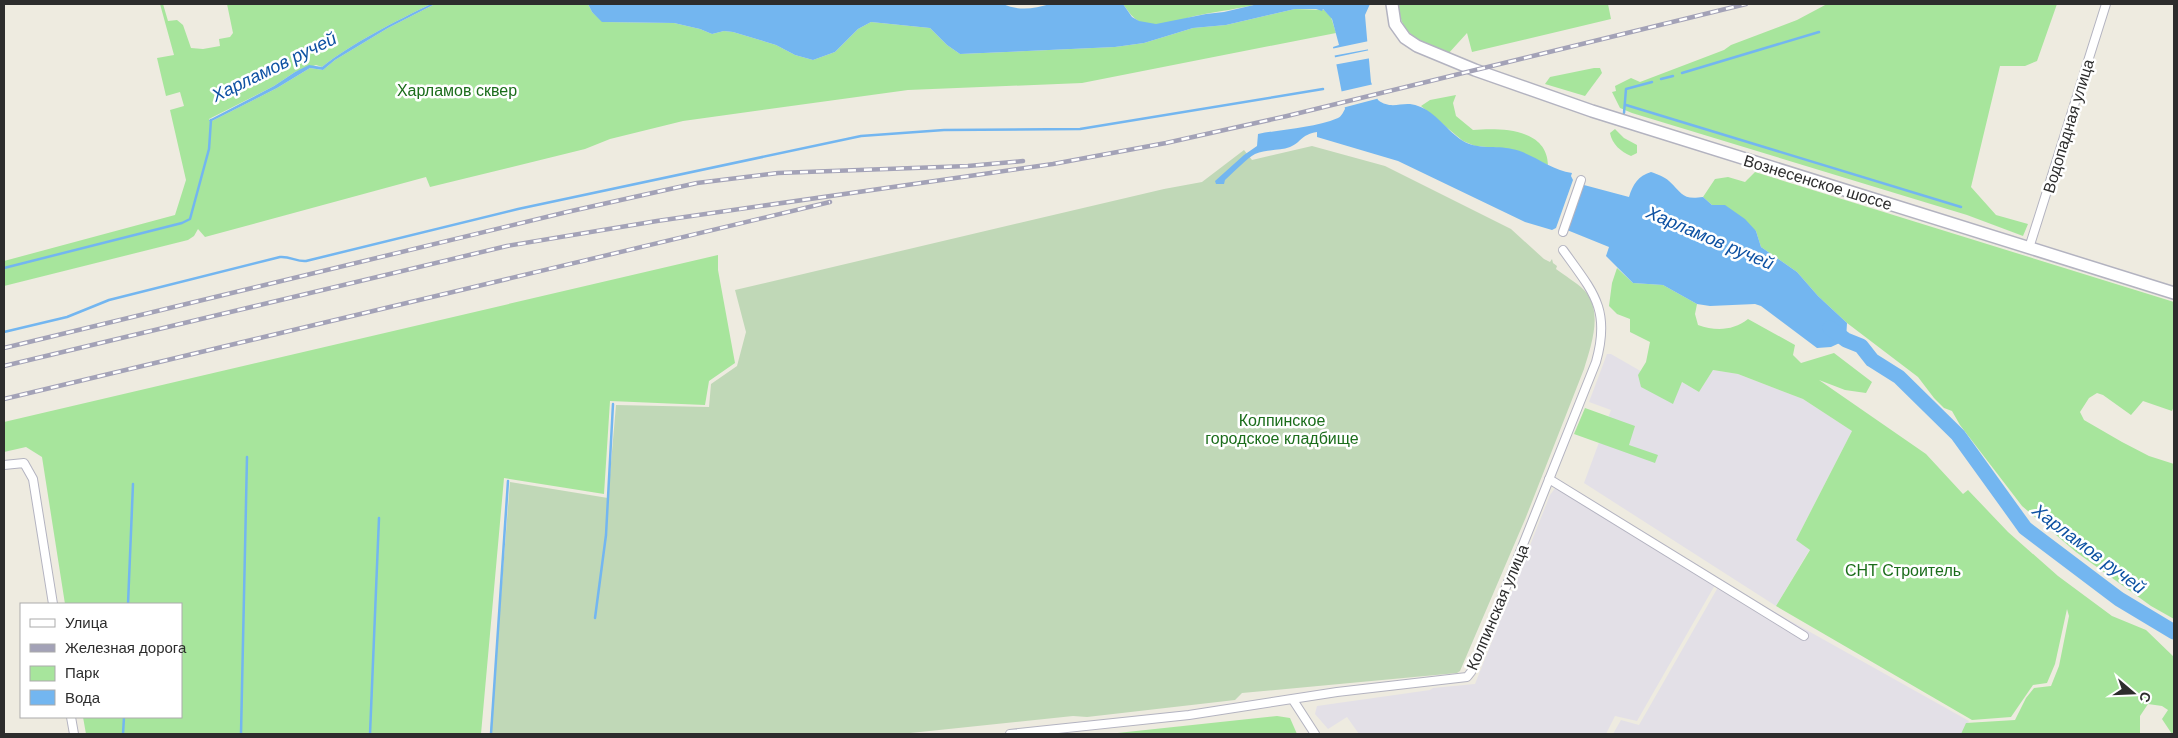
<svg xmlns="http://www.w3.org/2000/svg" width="2178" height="738" font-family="Helvetica,sans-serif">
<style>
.industrial{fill:#e3e0e7}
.green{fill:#a7e59c}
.cemetery{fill:#c0d8b7}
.water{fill:#73b6f0}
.pier{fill:#eeebe0}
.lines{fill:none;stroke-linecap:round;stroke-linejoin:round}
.stream{stroke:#73b6f0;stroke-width:2.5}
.river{stroke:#73b6f0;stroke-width:15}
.street-casing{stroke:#b3b3c0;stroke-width:10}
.secondary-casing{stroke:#b3b3c0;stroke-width:14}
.street{stroke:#fff;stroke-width:8}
.secondary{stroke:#fff;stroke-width:11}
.rail-casing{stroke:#a3a2b7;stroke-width:4.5}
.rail{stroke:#fff;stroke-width:2.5;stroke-dasharray:8;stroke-linecap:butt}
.labels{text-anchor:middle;stroke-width:5;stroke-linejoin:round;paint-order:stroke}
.park-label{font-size:16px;fill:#1b6d1b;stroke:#fff}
.street-label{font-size:16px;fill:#2d2d2d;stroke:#fff}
.water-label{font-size:18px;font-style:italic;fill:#0d51a2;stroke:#fff}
</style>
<rect width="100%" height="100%" fill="#eeebe0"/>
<g class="industrial">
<path d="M1607,354H1611L1677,392L1682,382L1699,392L1713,370L1738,374L1803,399L1852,431L1796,540L1810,549L1776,606L1584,483L1611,410L1589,402Z"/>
<path d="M1556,487L1715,585L1637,721L1615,716L1606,734H1359L1347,717L1328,729L1315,714L1317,706L1430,690L1433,688L1475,684L1550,495Z"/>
<path d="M1721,582L1969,721L1963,734H1613L1621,720L1639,725Z"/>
</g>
<g class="green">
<path d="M160,4H163L168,21L177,20L183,25L191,48L203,49L220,46L219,39L230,37L233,33L227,4H431C396,21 352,43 322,67L316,65L295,72L274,86L209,119L210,122L277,88L310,68L323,70L335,60L388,28L435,4H588L592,12L603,22L674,23L700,29L712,34L724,31L733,32L776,45L795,55L813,60L835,52L858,29L871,22L930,28L947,45L960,54L1115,47L1144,43L1193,28L1226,25L1295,9L1324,10L1331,17L1336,33L1082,83L908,90L683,121L610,139L585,149L430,187L426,177L205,237L198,229L194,236L188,240L4,286V261L175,215L186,180L170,110L184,106L180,92L166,96L157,58L174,55Z"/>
<path d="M1123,4H1258C1238,9 1220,11 1200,15C1183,18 1159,29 1142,23C1133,19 1128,11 1123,4Z"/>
<path d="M1399,4H1608L1611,19L1472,52L1467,33L1448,54C1423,43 1398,35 1399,4Z"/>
<path d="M1827,4H2057L2037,61L2025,66H2000L1971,187L1996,215L2028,224L2023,236L1967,215L1632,113L1620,108L1612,92L1616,91L1615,86L1631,78L1640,82L1724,50L1731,45L1797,20Z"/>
<path d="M1594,68H1600L1602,73L1585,96L1545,84L1550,77Z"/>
<path d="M1456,95L1453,103L1456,116L1473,130C1501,128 1547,128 1548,165L1511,149L1475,146L1463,141L1421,106L1430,100Z"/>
<path d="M1615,129L1624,138L1637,145V153L1631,156C1621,152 1612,144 1610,133Z"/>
<path d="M1755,172L2174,302V406L2172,411L2143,401L2131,415L2103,395L2097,393L2089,398L2080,412L2084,420L2122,442L2149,456L2174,464V619L2151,606L2076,552L2022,506L1960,425L1952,411L1944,408L1934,398L1918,377L1847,323L1818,296L1797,272L1761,247L1756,231L1712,205L1703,197L1715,179L1728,177L1745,182Z"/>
<path d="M718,255V270L735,363L709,381L705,405L610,401L604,494L504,478L481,734H86L83,717H181V604H65L42,457L26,447L4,452V422Z"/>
<path d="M1617,268L1633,283L1663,285L1697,304L1695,314L1698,325C1715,331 1733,331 1748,319L1795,345L1793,355L1801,363L1834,353L1872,382L1866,393L1845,390L1819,380L1926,454L1963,494L1968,490L2008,532L2058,576L2112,616L2146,630L2174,657V734H2172L2162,719L2168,710L2162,706L2148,704L2140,716V734H1961L1966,723L2015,720L2026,698L2034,688L2051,686L2059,666L2069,616L2067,609L2055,664L2047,683L2033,685L2011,717L1972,720L1776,606L1810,550L1796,540L1852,431L1803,399L1738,374L1713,370L1699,392L1682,382L1673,404L1641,387L1638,375L1646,362L1650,342L1630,332V319L1617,314L1609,306L1612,283Z"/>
<path d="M1585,408L1635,426L1629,445L1658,455L1655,463L1574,434Z"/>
<path d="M1277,716L1290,718L1297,734H1108Z"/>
</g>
<path class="cemetery" d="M1312,146L1385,166L1511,229L1544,259L1550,262L1552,259L1553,263L1557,266L1556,269C1565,276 1576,282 1584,290C1604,311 1591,346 1584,369L1526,517L1460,671L1457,673L1242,693L1235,700L1087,717L1073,716L901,734H490L510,482L608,498L616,405L709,407L711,384L737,366L746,332L735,290L1164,189L1202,182L1244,150L1252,160Z"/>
<g class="water">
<path d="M431,4H435L388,28L335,60L323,70L310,68L277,88L210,122L209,120L274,86L295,72L309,65L322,67C352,43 396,21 431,4Z"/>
<path d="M588,4H1003C1018,11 1034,9 1050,4H1123L1132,17L1139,21L1156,24L1206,14L1224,12L1258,4H1370L1365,15L1367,38L1371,82L1378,100C1392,111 1403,100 1418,106C1436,112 1447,131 1463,141C1478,150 1496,145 1512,149C1533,153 1550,170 1572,173L1571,176L1573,180L1556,228L1552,230L1525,222L1398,161L1317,137V132C1300,135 1302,142 1290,147C1279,151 1266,149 1255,154C1247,158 1233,173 1225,180L1224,184H1216L1215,181L1244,155L1257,146L1258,134C1283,129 1314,128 1338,118C1342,116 1343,112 1345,109L1333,47L1339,45L1332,19L1323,9L1322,11L1316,9H1295L1226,25L1193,28L1144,43L1115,47L960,54L947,45L930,28L871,22L858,29L835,52L813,60L795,55L776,45L733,32L724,31L712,34L700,29L674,23L602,22L592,12Z"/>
<path d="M1651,172C1657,174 1665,177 1669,181C1683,194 1682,200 1703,197L1712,205H1725L1745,219L1756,231L1761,247L1797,272L1818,296L1847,323L1846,340L1831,347L1817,348L1761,306L1755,304L1710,306L1697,304L1663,285L1633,283L1606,256L1609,247L1567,230L1584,185L1629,197C1633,184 1638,176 1651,172Z"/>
</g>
<g class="pier">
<path d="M1369,41L1370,49L1332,56L1331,49Z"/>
<path d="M1370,50L1371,58L1333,65L1332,58Z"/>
<path d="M1374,84L1380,98L1342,108L1339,92Z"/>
</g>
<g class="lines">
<g class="stream">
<path d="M1682,73L1819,32"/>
<path d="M1661,79L1673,76"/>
<path d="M1626,105L1961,207"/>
<path d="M1624,113L1626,89L1652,82"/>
<path d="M4,268L182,223L190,219L209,149L211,120"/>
<path d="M4,332L67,317L109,300L280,257C290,256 297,262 306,261L518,209L861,136L944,130L1080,129L1323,89"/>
<path d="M128,604L133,484"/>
<path d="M595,618L606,535L613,404"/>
<path d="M123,734L124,717"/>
<path d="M241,734L247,457"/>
<path d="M370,734L379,518"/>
<path d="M491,734L508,481"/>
</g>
<path class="river" d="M1830,328L1846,340L1861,346L1872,360L1899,377L1958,435L2025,528L2119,599L2174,632"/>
<defs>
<g id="street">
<path d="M1563,232L1581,180"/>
<path d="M2029,248L2106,4"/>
<path d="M4,465L24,463L33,479L53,604"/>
<path d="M1549,479L1804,636"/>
<path d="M1293,700L1315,734"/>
<path d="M71,717L74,734"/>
<path d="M1010,734L1189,715L1337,692L1467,677L1471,672L1480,652L1596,362C1611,309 1593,292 1563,250"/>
</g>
<path id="secondary" d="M1392,4L1395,24L1405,38L1417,46L1475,70L1592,111L2174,293"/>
</defs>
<use href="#street" class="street-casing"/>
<use href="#secondary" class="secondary-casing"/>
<use href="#street" class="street"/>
<use href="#secondary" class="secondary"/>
<defs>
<g id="rail">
<path d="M4,348L567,212L697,183L778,173L968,166L1023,161"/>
<path d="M4,366L507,246L657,221L1053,164L1166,143L1287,116L1746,4"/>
<path d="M4,399L830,202"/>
</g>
</defs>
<use href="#rail" class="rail-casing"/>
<use href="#rail" class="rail"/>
</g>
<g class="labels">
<g class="park-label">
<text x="457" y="96">Харламов сквер</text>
<text x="1282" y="426">Колпинское<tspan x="1282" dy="18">городское кладбище</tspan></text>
<text x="1903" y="576">СНТ Строитель</text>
</g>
<g class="street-label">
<text transform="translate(2068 126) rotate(-73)" y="6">Водопадная улица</text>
<text transform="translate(1818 182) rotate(17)" y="6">Вознесенское шоссе</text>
<text transform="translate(1497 607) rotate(-67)" y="6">Колпинская улица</text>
</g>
<g class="water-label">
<text transform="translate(274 67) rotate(-26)" y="6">Харламов ручей</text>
<text transform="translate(1710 238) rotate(23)" y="6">Харламов ручей</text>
<text transform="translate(2089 549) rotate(37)" y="6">Харламов ручей</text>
</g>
</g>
<rect width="2178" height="738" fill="none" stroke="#2d2d2d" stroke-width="10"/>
<rect x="20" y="603" width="162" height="115" fill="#ffffff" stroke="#ababab"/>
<rect x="30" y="619" width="25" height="8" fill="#ffffff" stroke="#ababab"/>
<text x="65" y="628" font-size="15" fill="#2d2d2d">Улица</text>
<rect x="30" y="644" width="25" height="8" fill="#a3a2b7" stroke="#ababab"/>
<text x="65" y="653" font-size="15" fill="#2d2d2d">Железная дорога</text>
<rect x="30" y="666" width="25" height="15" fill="#a7e59c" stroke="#ababab"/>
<text x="65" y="678" font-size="15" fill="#2d2d2d">Парк</text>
<rect x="30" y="690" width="25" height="15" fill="#73b6f0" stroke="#ababab"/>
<text x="65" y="703" font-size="15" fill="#2d2d2d">Вода</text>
<g transform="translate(2133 693) rotate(109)" stroke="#ffffff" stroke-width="4" paint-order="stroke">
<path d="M0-4L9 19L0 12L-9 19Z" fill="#2d2d2d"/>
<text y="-8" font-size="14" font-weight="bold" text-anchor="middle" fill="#2d2d2d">С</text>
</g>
</svg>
